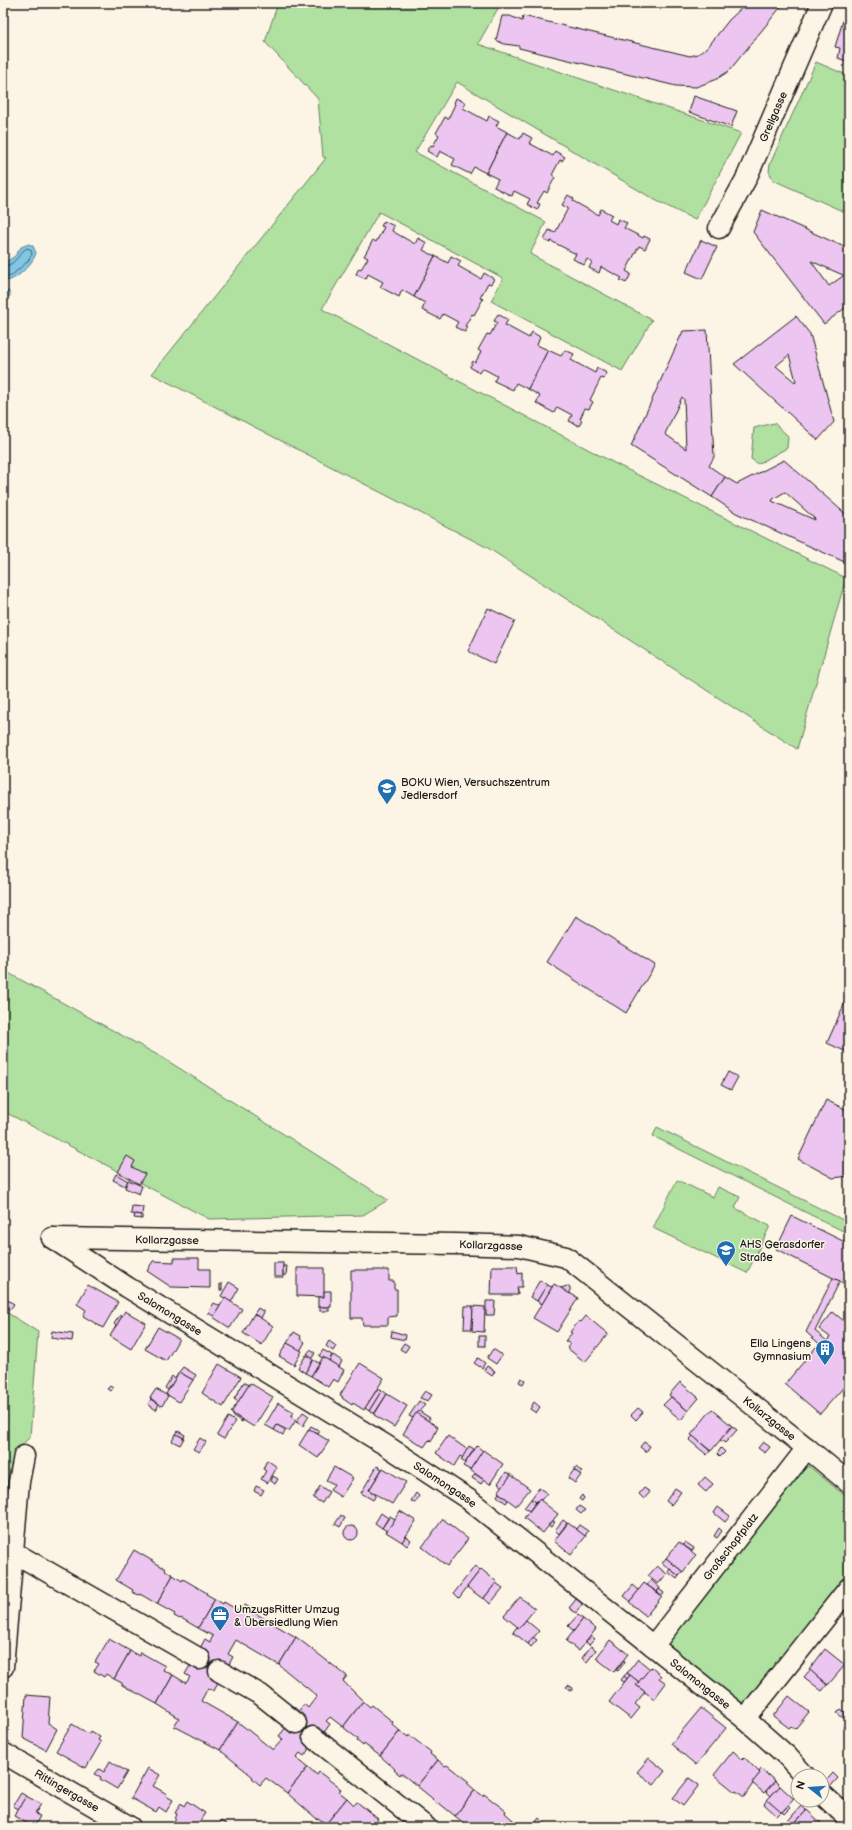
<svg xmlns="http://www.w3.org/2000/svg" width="852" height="1830" font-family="'Balsamiq Sans',sans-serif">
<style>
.green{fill:#b0e1a1;stroke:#667e5e}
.water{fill:#81c6e2;stroke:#598293}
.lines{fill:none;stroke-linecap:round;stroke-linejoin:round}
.shore{stroke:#44606b;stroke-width:1}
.building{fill:#ecc6f0;stroke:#1c1c1c;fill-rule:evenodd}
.minor-casing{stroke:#1c1c1c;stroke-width:23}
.minor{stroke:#fcf5e5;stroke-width:20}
.labels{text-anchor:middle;stroke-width:3;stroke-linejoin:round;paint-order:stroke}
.street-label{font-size:11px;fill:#1c1c1c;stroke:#fcf5e5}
.poi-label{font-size:11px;fill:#1c1c1c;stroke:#fcf5e5;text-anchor:start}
</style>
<rect width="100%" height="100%" fill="#fcf5e5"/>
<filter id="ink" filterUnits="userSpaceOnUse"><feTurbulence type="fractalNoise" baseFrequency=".025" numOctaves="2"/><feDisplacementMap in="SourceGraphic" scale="8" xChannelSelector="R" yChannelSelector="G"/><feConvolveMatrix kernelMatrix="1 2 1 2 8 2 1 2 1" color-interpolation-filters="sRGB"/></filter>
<g filter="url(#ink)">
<g class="green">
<path d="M278,3H501L478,44L741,133L695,220L655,200L457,82L415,152L546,222L530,254L652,320L622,371L491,301L503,278L379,212L322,309L618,465L846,578L797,749L488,548L152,374L326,158L323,157L318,99L265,42Z"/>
<path d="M816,62L849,76V214L773,180L769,171L770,164Z"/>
<path d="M774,423L788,436L787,448L758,464L751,459L754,428Z"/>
<path d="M3,970L163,1058L388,1200L363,1215L209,1219L3,1111Z"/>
<path d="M657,1127L849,1223V1234L653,1136Z"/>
<path d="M677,1180L713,1197L718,1187L740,1197L735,1208L770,1226L747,1273L653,1228Z"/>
<path d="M3,1310L38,1332L30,1437L15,1452L3,1588Z"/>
<path d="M802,1465L810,1467L849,1499V1580L741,1708L662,1642Z"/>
</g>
<g class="water">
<path d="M29,244L33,246L36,253C33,264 14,283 3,281V264L15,256L21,247Z"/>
<path d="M3,287L10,293V296L3,300Z"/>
</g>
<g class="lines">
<path class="shore" d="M3,267C19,264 18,251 28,248L31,250L32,254L28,261L11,276L3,277"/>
</g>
<g class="building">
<path d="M747,3H784L729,71L715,80L696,87L676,86L519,48V46L504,44L496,40L502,16H510L522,21L523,16L690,56L698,54L707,48L729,20Z"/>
<path d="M844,17L849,18V62L838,58L840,48L835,47Z"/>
<path d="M694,96L737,111L731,127L689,112Z"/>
<path d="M456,98L466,103L463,108L487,121L489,116L499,121L496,126L507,132L486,173L474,167L470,174L452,165L455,159L440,151L437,157L427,151L431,145L433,146L439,135L436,133L445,117L448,119L455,104L454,103Z"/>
<path d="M507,132L520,139L523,133L532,138L529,143L553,156L555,151L565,157L562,161L560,160L552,175L555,177L547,193L544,191L537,203L540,204L537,210L527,204L530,199L514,191L512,196L494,187L498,179L486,173Z"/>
<path d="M568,195L574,199L573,201L598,215L601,209L612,215L609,220L616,224L618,219L627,223L624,228L643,238L644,236L650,239L645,249L639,246L626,271L631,274L626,283L620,280L622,278L601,267L599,273L589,268L592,262L587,259L584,265L573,259L576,254L551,241L550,243L544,240L549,230L555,233L568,208L562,205Z"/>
<path d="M762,210L849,249V305L824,324L753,232ZM811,261L843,275V276L829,286Z"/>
<path d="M384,221L394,226L392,231L415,244L418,238L427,243L423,250L435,256L414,297L402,290L399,297L380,287L383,282L368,274L366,279L356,274L359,268L361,269L368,258L364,256L373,240L376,242L384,227L381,226Z"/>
<path d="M701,240L717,247L702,279L686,272Z"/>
<path d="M435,256L448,263L451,256L461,261L458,266L481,279L484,273L494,279L491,284L488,283L480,298L483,299L474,315L472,314L465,326L468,327L465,332L455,327L458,322L443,314L440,319L422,310L425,303L414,297Z"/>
<path d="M498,314L508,320L505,325L529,338L532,332L540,337L537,345L548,350L528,389L516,383L513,390L494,381L497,376L482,368L479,373L470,367L473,361L475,363L481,352L478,350L487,334L490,335L497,322L494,321Z"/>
<path d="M796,316L810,334L834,422L818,440L734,364ZM789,355L796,381L795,382L776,366Z"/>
<path d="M707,330L714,457L709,466L725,477L712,497L631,446L683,331ZM682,397L684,399L686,449L665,434Z"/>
<path d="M548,350L561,356L565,350L574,354L571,360L595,373L597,368L607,373L604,379L601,378L590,400L593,402L589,409L585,408L580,419L582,420L579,426L569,421L572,415L557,407L554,413L536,403L540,396L528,389Z"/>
<path d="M784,460L849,517V564L736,513L712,497L725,477L737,484ZM785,492L815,519V520L772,501L773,499Z"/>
<path d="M488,608L515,621L494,664L468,651Z"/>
<path d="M576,916L655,965L626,1013L547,962Z"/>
<path d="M849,993V1053L827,1043Z"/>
<path d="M728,1072L738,1077L731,1090L721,1085Z"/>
<path d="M826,1100L849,1111V1176L833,1178L798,1159Z"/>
<path d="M127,1156L135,1161L132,1167L145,1174L139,1184L118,1172Z"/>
<path d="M116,1174L128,1181L125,1186L113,1180Z"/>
<path d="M128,1180L142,1186L139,1194L125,1188Z"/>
<path d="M132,1206L143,1207L142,1215L131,1214Z"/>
<path d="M135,1214L142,1215V1219L134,1218Z"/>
<path d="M792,1216L849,1244V1286L776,1249Z"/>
<path d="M174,1258H199V1269H210V1288L171,1287L147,1271L153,1261L174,1262Z"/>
<rect x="274" y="1263" width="9" height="14"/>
<path d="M283,1266H287L286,1275H283Z"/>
<path d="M492,1266H517L518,1274L522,1273V1287H517L518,1295H491Z"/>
<path d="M297,1268H324V1297L297,1296Z"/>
<path d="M351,1270H389V1281H394V1289H397V1316L388,1317V1325H363L362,1318H351Z"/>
<path d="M833,1278L840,1281L815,1331L827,1341L823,1347L806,1332Z"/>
<path d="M540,1280L547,1285L537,1301L530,1297Z"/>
<path d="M229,1282L239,1288L231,1302L221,1296Z"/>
<rect x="220" y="1284" width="2" height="6"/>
<path d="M554,1284L578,1298L557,1332L533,1318Z"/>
<path d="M88,1285L118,1302L103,1328L83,1316L86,1310L77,1304Z"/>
<path d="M547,1285L552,1287L542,1304L537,1301Z"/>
<path d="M567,1286L570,1288V1294L561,1288Z"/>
<path d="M324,1291H331V1307H318V1297H324Z"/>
<path d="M3,1297L14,1304L10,1310L3,1306Z"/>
<path d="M225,1298L242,1309L230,1328L213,1317Z"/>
<path d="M486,1301H495L494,1315H486Z"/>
<path d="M214,1303L220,1306L214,1316L208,1313Z"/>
<path d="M465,1306H473L472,1329H464Z"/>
<path d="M473,1306L485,1307L484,1332L472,1331Z"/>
<rect x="320" y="1307" width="9" height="4"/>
<path d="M258,1308L264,1312L261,1318L254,1314Z"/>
<path d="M125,1311L146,1323L131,1349L110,1336Z"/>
<path d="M833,1312L849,1325V1381L820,1414L785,1384L816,1347L820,1350L830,1337L819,1329Z"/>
<path d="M254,1314L273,1326L262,1345L243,1333Z"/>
<path d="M120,1315L122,1316L116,1326L114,1324Z"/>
<path d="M586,1316L608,1334L585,1362L567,1348L570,1344L565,1341L572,1333L570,1332L579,1321L581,1322Z"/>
<path d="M158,1327L179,1339L166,1361L145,1349Z"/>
<path d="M52,1331L73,1334L72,1341L51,1338Z"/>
<path d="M392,1331L406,1335L405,1340L391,1337Z"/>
<path d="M294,1332L301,1336L300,1339L305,1342L300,1351L287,1343Z"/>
<rect x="479" y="1336" width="6" height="10"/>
<path d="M329,1341L336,1346L333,1351L326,1346Z"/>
<path d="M287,1343L302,1351L294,1365L279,1356Z"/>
<path d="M404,1343L409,1346L405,1352L400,1349Z"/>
<path d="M493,1349L502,1355L496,1364L487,1358Z"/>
<path d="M310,1350L315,1353L312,1358L307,1354Z"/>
<path d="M323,1350L332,1355L329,1361L319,1356Z"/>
<path d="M306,1355L313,1360L305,1373L298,1368Z"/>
<path d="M333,1355L342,1361L339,1367L329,1361Z"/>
<path d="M323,1357L344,1370L338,1382L333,1379L328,1387L311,1376Z"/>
<path d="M478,1358L485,1363L482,1368L474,1363Z"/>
<path d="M313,1360L319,1363L311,1376L305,1373Z"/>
<path d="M360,1363L384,1378L364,1410L353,1403L352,1405L342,1398L343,1397L340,1395Z"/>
<path d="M219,1364L241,1377L223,1407L202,1393Z"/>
<path d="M487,1366L495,1371L492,1376L484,1370Z"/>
<path d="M183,1367L196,1375L193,1380L179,1372Z"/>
<path d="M179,1372L193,1380L179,1402L166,1394Z"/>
<path d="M172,1376L175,1379L168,1390L165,1388Z"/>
<path d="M521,1378L525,1380L523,1384L519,1382Z"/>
<path d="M244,1382L249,1385L238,1402L234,1399Z"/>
<path d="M680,1382L699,1398L688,1411L669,1395Z"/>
<path d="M250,1383L273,1397L254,1427L231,1413Z"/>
<path d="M110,1386L113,1388L111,1391L107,1389Z"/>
<path d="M378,1388L382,1390L369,1411L365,1408Z"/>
<path d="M156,1389L168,1396L162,1406L150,1398Z"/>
<path d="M382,1390L387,1394L374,1414L369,1411Z"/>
<path d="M425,1391L432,1395L428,1401L420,1398Z"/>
<path d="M387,1394L407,1406L394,1427L374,1415Z"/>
<path d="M671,1397L688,1411L681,1420L663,1405Z"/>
<path d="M151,1399L159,1404L156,1410L148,1404Z"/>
<path d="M419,1401L425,1405L413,1418L409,1416Z"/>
<path d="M534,1402L540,1407L536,1413L530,1409Z"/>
<path d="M278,1403L294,1412L291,1417L296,1420L289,1431L277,1425L274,1430L265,1425Z"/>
<path d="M638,1408L643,1412L636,1420L631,1415Z"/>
<path d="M712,1409L732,1426L711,1451L691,1435Z"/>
<path d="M419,1411L430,1418L428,1421L417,1414Z"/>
<path d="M303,1412L309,1416L303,1426L296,1422Z"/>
<path d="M416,1413L438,1427L431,1442L429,1440L424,1447L403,1434Z"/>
<path d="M233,1414L243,1421L242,1422L233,1416Z"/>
<path d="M228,1417L235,1421L224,1439L217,1435Z"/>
<path d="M277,1425L286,1430L283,1435L274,1430Z"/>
<path d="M311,1426L320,1431L318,1434L309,1429Z"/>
<path d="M732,1426L737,1430L725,1443L720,1440Z"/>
<path d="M309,1429L329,1441L318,1458L299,1445Z"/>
<path d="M178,1431L185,1435L184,1438L176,1434Z"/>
<path d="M176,1434L184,1438L180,1445L172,1441Z"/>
<path d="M448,1436L468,1450L463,1458L460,1456L454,1466L436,1453Z"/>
<path d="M693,1436L710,1451L707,1455L689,1440Z"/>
<path d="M200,1438L206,1442L199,1452L193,1449Z"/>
<path d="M644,1442L650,1446L646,1452L640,1447Z"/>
<path d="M763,1442L770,1447L765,1453L758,1448Z"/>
<path d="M469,1446L474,1449L465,1463L461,1460Z"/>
<path d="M477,1446L483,1451L470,1470L463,1466Z"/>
<path d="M721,1448L725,1452L720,1457L717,1454Z"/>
<path d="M483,1450L503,1464L490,1484L470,1470Z"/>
<path d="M267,1460L277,1467L268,1483L261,1479L266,1471L263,1469Z"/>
<path d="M377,1466L382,1469L369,1490L376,1495L373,1500L361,1493Z"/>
<path d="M334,1467L353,1478L341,1497L330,1490L334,1484L326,1480Z"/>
<path d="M576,1467L582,1472L580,1475L574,1470Z"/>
<path d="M383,1468L406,1482L392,1504L369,1490Z"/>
<path d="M574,1470L581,1475L575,1483L568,1478Z"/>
<path d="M506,1472L511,1475L503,1487L498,1483Z"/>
<path d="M475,1474L484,1480L481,1484L472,1478Z"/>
<path d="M511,1475L530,1489L516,1506L498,1492Z"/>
<path d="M273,1476L278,1479L275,1484L271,1481Z"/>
<path d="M705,1477L713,1484L706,1492L698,1485Z"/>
<path d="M256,1486L264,1490L261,1495L254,1491Z"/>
<path d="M320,1486L329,1492L322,1503L313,1498Z"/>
<path d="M539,1488L547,1493L541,1500L539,1499L536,1502L531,1499Z"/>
<path d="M644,1488L650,1492L644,1499L639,1494Z"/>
<path d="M675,1488L681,1492L671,1505L666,1501Z"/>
<path d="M416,1493L419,1496L415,1503L411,1501Z"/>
<path d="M499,1493L508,1500L506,1503L497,1496Z"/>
<path d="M582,1495L584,1498L582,1501L579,1499Z"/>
<path d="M531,1499L536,1502L529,1511L524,1508Z"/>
<path d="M539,1499L558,1514L543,1533L524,1518Z"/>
<path d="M579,1506L585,1510L581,1514L576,1510Z"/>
<path d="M718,1507L730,1516L725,1522L714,1513Z"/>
<path d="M400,1511L416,1521L402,1542L386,1532Z"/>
<path d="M381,1513L388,1518L382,1528L375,1523Z"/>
<path d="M341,1515L345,1518L340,1527L335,1524Z"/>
<path d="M390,1516L395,1519L387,1531L382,1528Z"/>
<path d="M443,1519L468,1539L447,1566L422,1547Z"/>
<path d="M563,1520L567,1523L559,1534L555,1530Z"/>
<path d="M553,1521L555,1522L551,1527L548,1525Z"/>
<path d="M568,1523L586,1536L571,1555L554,1541Z"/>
<path d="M579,1525L588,1531L585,1536L576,1529Z"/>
<circle cx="351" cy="1533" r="7"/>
<path d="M719,1528L722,1531L717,1538L714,1536Z"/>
<path d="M406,1536L411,1540L407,1546L402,1542Z"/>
<path d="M679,1542L696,1555L683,1572L666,1558Z"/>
<path d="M685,1542L694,1548L692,1551L683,1545Z"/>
<path d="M134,1550L166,1569L165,1570L173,1575L157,1604L140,1594L139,1595L132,1592L133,1590L116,1580Z"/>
<path d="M666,1558L683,1572L679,1576L662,1563Z"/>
<path d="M475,1566L480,1570L459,1598L454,1593Z"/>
<path d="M657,1566L667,1574L658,1584L648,1576Z"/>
<path d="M481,1569L497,1582L483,1599L467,1587Z"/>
<path d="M670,1569L679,1576L677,1579L668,1572Z"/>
<path d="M173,1575L182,1581L183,1579L207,1593L206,1594L215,1599L198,1628L181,1618L180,1619L174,1616L175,1614L157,1604Z"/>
<path d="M651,1580L660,1588L657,1592L647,1585Z"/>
<path d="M496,1583L503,1588L490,1604L484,1598Z"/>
<path d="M644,1583L662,1596L646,1616L629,1602Z"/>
<path d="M633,1585L639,1590L630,1601L624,1596Z"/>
<path d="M659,1589L664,1593L662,1596L657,1592Z"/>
<path d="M520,1597L535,1609L519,1628L504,1616Z"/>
<path d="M577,1598L583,1603L576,1613L569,1608Z"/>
<path d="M215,1599L223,1604L224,1602L241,1612L245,1605L254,1610L253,1612L296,1637L279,1665L236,1640L228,1654L233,1657L228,1666L219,1671L200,1659L199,1650L205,1639L210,1642L213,1636L198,1628Z"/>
<path d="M578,1615L583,1619L574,1631L568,1626Z"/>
<path d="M583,1619L596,1629L579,1651L566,1641Z"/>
<path d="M526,1620L539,1631L528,1644L513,1632L517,1627L519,1628Z"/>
<path d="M591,1636L595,1639L589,1645L586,1642Z"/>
<path d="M296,1637L347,1676L343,1681L363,1701L343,1727L330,1717L326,1721L330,1724L323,1734L313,1737L296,1723L297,1713L304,1704L308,1708L317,1696L279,1665Z"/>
<path d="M533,1637L537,1640L531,1647L528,1644Z"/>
<path d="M109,1639L130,1651L114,1679L106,1674L104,1677L94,1671L99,1664L95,1662Z"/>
<path d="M610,1640L628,1654L614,1672L596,1658Z"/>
<path d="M591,1646L596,1650L587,1662L582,1658Z"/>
<path d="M825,1649L845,1665L828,1685L809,1670Z"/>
<path d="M130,1651L139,1656L140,1652L165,1666L163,1670L173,1675L157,1704L122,1685V1683L114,1679Z"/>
<path d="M200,1659L219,1671V1680L214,1691L208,1688L201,1701L238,1722L220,1750L174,1726L179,1718L157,1704L173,1675L186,1683L190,1677L185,1674L191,1664Z"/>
<path d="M638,1659L650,1669L639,1682L627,1673Z"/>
<path d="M624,1660L625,1662L618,1671L616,1670Z"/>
<path d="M651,1667L661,1676L659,1678L666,1683L654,1699L636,1685Z"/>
<path d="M810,1670L827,1685L822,1691L804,1677Z"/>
<path d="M627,1673L630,1675L627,1679L624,1676Z"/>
<path d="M630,1675L639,1682L636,1685L645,1692L635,1704L640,1708L631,1719L609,1702Z"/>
<path d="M624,1676L627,1679L624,1682L621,1680Z"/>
<path d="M568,1685L573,1688L571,1691L566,1687Z"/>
<path d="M26,1695L50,1697L48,1723L57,1729L46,1750L23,1738Z"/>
<path d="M789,1696L809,1712L795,1729L791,1726L789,1728L773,1716Z"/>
<path d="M363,1701L370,1707L372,1705L393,1722L392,1724L400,1731L380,1756L364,1744L363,1746L357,1741L358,1739L343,1727Z"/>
<path d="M701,1708L726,1728L696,1765L671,1744Z"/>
<path d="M841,1709L846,1713L843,1718L837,1713Z"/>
<path d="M849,1720V1732L843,1727Z"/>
<path d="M238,1722L273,1750L283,1739L279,1736L287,1726L296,1723L313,1737L312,1746L304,1756L300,1753L296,1758L308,1767L287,1793L266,1778L260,1785L252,1778L253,1777L220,1750Z"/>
<path d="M72,1724L89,1734L90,1731L100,1737L98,1740L101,1742L86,1768L56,1751Z"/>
<path d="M400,1731L408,1737L409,1735L431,1752L430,1754L438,1760L417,1786L401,1773L400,1775L394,1770L395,1769L380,1756Z"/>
<path d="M733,1751L742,1759L744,1757L760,1773L744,1797L736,1791L735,1792L714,1775Z"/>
<path d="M649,1758L665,1771L654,1785L637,1772Z"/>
<path d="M438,1760L445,1766L447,1765L469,1782L467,1783L475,1790L455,1816L439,1803L438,1805L432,1800L433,1799L417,1786Z"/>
<path d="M110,1761L127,1772L117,1789L100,1779L101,1777L95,1774L99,1769L104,1772Z"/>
<path d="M308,1767L317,1775L319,1772L341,1789L339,1792L347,1798L326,1824L318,1818L317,1819L287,1793Z"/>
<path d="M148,1768L160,1775L153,1786L167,1794L166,1796L173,1800L166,1812L159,1807L156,1812L131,1798Z"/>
<path d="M761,1769L775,1781L764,1793L752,1783L760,1773L759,1772Z"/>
<path d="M833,1773L838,1778L830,1787L825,1782Z"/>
<path d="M689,1778L699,1785L683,1806L673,1798Z"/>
<path d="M775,1781L780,1786L771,1796L766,1791Z"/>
<path d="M780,1786L794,1799L781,1813L767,1800Z"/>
<path d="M475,1790L483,1796L484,1794L506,1811L505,1813L513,1820L507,1827H469L455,1816Z"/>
<path d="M21,1793L26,1796L19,1809L13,1806Z"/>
<path d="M26,1796L41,1804L35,1814L40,1816L34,1827L14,1816Z"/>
<path d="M347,1798L354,1805L357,1802L378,1819L376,1822L383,1827H329L326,1824Z"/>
<path d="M767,1800L781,1812L777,1816L764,1804Z"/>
<path d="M187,1801L205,1813L196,1827H182L174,1822L177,1814L175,1813L181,1803L184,1806Z"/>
<path d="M788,1806L790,1808L784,1814L782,1812Z"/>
<path d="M801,1806L806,1811L790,1827L786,1823Z"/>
<path d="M807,1810L821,1823L817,1827H791Z"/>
<path d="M539,1818L550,1827H532Z"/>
<path d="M513,1820L521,1826L522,1824L526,1827H507Z"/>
<path d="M221,1821L230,1827H218Z"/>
</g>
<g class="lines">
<defs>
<g id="minor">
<path id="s1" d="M719,228L746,179L822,3"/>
<path id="s2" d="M52,1238L127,1287L387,1446L468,1499L745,1719L787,1756L805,1776"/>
<path id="s3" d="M52,1238L456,1244L519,1246L566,1257L807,1448L849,1483"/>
<path d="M13,1552L200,1659"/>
<path id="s4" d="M653,1646L807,1448"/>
<path d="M3,1667L19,1482L24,1456"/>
<path d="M219,1671L261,1695L296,1723"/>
<path d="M745,1719L849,1588"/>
<path d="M313,1737L426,1827"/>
<path id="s5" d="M3,1753L130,1827"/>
<path d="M822,1794L849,1819"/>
</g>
</defs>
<use href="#minor" class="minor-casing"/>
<use href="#minor" class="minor"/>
</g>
</g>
<defs>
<symbol id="university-pin" viewBox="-11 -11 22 30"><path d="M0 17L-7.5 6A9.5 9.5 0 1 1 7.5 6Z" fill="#1f6fb2" stroke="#fcf5e5"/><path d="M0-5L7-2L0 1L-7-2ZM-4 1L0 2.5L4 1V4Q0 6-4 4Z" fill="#fff"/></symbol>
<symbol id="school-pin" viewBox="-11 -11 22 30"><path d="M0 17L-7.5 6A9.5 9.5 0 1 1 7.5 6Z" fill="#1f6fb2" stroke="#fcf5e5"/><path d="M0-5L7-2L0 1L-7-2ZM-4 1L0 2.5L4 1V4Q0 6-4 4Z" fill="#fff"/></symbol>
<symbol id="building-pin" viewBox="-11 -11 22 30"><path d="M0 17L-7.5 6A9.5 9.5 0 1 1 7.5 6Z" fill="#1f6fb2" stroke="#fcf5e5"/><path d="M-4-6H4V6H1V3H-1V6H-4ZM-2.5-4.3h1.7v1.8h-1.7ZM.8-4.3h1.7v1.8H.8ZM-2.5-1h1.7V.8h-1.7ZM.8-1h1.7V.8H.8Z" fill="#fff"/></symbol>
<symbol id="office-pin" viewBox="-11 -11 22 30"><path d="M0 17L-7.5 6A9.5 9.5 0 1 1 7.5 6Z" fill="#1f6fb2" stroke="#fcf5e5"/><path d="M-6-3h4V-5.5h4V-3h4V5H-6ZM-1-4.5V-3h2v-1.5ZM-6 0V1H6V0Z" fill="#fff"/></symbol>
</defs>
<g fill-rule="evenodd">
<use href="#university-pin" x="376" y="777" width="22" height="30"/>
<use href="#school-pin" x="715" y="1239" width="22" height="30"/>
<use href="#building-pin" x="814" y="1338" width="22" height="30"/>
<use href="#office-pin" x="209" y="1604" width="22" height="30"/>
</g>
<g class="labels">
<g class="street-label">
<text dy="4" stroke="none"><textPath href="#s1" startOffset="124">Grellgasse</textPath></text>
<text dy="4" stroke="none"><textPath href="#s3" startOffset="115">Kollarzgasse</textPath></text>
<text dy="4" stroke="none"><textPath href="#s3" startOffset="439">Kollarzgasse</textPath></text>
<text dy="4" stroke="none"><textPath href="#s2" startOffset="140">Salomongasse</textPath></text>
<text dy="4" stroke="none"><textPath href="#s3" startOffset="775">Kollarzgasse</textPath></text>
<text dy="4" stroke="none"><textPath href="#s2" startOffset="464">Salomongasse</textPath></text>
<text dy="4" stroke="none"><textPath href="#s4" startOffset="126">Großschopfplatz</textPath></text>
<text dy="4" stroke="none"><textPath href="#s2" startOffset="788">Salomongasse</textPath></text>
<text dy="4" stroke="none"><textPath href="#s5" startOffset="74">Rittingergasse</textPath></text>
</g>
<g class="poi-label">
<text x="401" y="786">BOKU Wien, Versuchszentrum<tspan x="401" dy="13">Jedlersdorf</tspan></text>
<text x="740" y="1248">AHS Gerasdorfer<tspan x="740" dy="13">Straße</tspan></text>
<text x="811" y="1347" text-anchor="end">Ella Lingens<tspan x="811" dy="13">Gymnasium</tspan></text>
<text x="234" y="1613">UmzugsRitter Umzug<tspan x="234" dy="13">&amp; Übersiedlung Wien</tspan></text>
</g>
</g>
<rect width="852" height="1830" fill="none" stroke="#fcf5e5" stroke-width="16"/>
<rect x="8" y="8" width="836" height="1814" fill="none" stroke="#1c1c1c" stroke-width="1.5" filter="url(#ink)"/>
<g transform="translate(810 1788) rotate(287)"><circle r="19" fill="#fcf5e5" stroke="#a29e95"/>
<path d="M0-3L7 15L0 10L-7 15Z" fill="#1f6fb2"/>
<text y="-6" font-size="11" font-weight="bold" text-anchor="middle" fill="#1c1c1c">N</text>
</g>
</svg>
